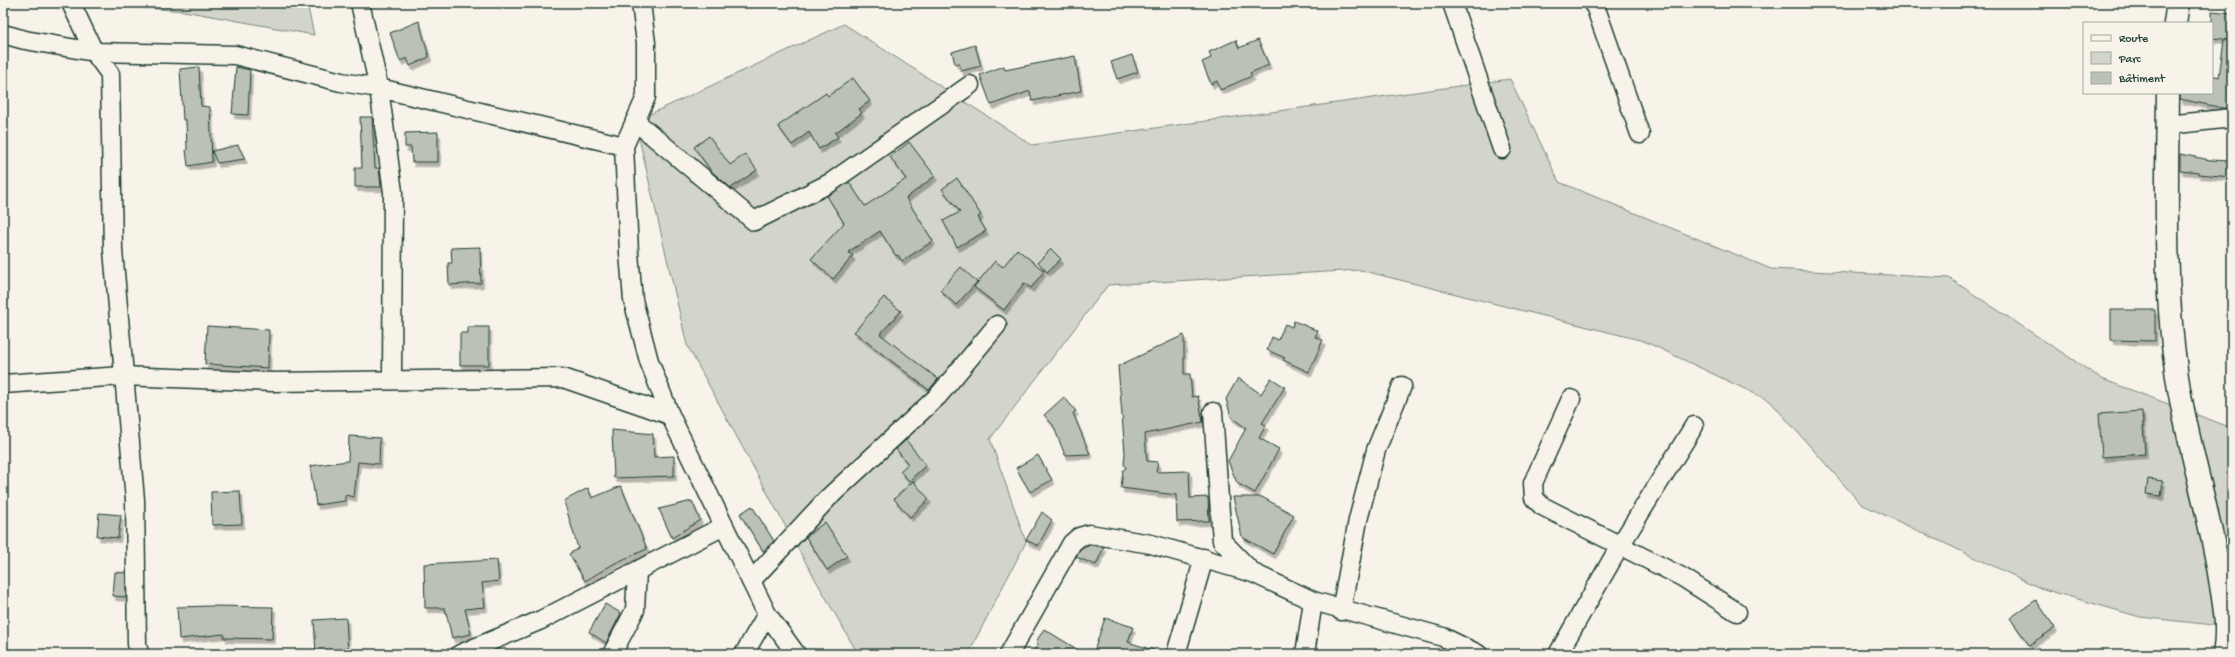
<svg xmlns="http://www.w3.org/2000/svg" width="2235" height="657" font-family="'Gochi Hand',sans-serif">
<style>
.green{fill:#d3d5ca;stroke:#79897f}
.building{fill:#bbc1b6;stroke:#1f3d34;filter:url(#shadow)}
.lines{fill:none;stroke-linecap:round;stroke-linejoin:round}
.street-casing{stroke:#1f3d34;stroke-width:21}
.secondary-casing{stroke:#1f3d34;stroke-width:25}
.street{stroke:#f7f3e8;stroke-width:18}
.secondary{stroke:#f7f3e8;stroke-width:22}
</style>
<defs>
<filter id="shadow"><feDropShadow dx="2.5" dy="4.5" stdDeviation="0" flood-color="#0004"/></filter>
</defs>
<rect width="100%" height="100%" fill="#f7f3e8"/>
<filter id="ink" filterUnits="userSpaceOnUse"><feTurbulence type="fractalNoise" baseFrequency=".025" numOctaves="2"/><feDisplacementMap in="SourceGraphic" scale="8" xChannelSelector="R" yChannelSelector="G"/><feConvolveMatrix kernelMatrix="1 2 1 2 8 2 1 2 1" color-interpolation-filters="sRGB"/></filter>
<g filter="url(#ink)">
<g class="green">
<path d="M84,3H307L314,35L184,11Z"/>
<path d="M844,24L1032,145L1510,79L1559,182L1771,269L1949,278L2102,379L2232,428V627L2140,617L2040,588L1861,504L1770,401L1644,341L1360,270L1108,285L990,439L1026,542L968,654H858L794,542L687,345L635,121Z"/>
</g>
<g class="building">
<path d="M2212,11L2232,13V40L2212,38Z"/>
<path d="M419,21L429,57L410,66L407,58L400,61L390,33Z"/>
<path d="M1236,40L1239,48L1258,40L1269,65L1250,73L1252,76L1220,90L1217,81L1211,84L1202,62L1211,58L1209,52Z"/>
<path d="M2224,40H2232V108H2223L2180,99V93H2212V75L2219,77Z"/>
<path d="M975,45L981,66L961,71L959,63L955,64L952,52Z"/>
<path d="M1132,55L1138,72L1117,79L1111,62Z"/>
<path d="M1075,56L1081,91L1032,101L1030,91L991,105L980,75L1004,66L1005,70Z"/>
<path d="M199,67L201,106L210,107L212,162L188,166L186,150H187L186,120H183L180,69Z"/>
<path d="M236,67L250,70L248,115L232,114Z"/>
<path d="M853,78L870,101L859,109L862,113L835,133L838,137L819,149L809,132L792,145L778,126L826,93L828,96Z"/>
<path d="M360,117H372L375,168H379L381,187H355V168H362Z"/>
<path d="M438,132V162H412L411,147H405V133Z"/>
<path d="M709,136L730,165L745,154L757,170L731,188L711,171L694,147Z"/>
<path d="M909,142L935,176L906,198L933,241L902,261L898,255L896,256L880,231L848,252L853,256L833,279L811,259L844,223L827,196L849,182L865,206L906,179L890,157Z"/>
<path d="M238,145L245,159L217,163L212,151Z"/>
<path d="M2180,154L2210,160L2232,161V177L2198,174V172L2180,170Z"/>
<path d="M957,178L981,215L978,217L986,231L957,247L943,221L960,212L942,189Z"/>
<path d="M480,247L481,283L449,285L448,263H452L451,248Z"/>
<path d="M1017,249L1044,271L1031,288L1024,283L1004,310L974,287L995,261L1003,267Z"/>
<path d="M1051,249L1061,259L1047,272L1038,262Z"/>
<path d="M961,267L977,282L956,305L940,290Z"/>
<path d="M884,297L901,311L880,334L938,379L929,390L854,332Z"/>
<path d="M2111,310H2155V341L2111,340Z"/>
<path d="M1294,321L1318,331L1315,337L1323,340L1309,372L1283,360L1285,358L1267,350L1272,337L1278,340L1285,324L1292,327Z"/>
<path d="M207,326L269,330L268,368L205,364Z"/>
<path d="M468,327H489V365H460V333H468Z"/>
<path d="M1184,335V374H1190L1192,397L1198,396L1203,422L1145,434L1147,461L1158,462L1156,472L1189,471L1190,498L1208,497L1209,521L1177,522L1176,495L1121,488L1123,470L1126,468L1124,464L1125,453L1118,366Z"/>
<path d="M1238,378L1261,394L1271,378L1285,387L1262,423L1266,425L1259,438L1279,449L1255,493L1237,483L1228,461L1246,428L1231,417L1226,399Z"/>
<path d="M1064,397L1076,411L1073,413L1090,454L1065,455L1053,425L1044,415Z"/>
<path d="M2142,411L2145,454L2102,457L2099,414Z"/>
<path d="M612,430L653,434L654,457L674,456V476L614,478Z"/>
<path d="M349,436L380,438L379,464L358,462L354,497L345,495V501L316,505L310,466L348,461Z"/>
<path d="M906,440L926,465L909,481L900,471L908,464L896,449Z"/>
<path d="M1038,455L1052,480L1030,492L1016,468Z"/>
<path d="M2148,479L2163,481L2161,496L2146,494Z"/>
<path d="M913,481L929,499L910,517L894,499Z"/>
<path d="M621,486L647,549L615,563L585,581L569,554L578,548L564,501L588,488L592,498Z"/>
<path d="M240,491L242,524L212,525L211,492Z"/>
<path d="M1233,497H1262L1294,515L1273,554L1242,537Z"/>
<path d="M692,501L700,520L672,538L659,509Z"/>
<path d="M752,506L774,541L763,551L740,514Z"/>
<path d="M1042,512L1052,520L1038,546L1026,540Z"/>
<path d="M99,513L121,515L118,538L97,536Z"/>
<path d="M825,522L847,556L827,570L806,537Z"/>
<path d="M1090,545L1104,547L1096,565L1076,557L1080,550Z"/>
<path d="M497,560L499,581L482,583L485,607L465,609L471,634L452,638L445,608H425L424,564Z"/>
<path d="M115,572L126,573V597L113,596Z"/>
<path d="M2036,600L2055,628L2029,645L2010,618Z"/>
<path d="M605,604L621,613L606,643L589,632Z"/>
<path d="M211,606L273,607L272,639L224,638V634L179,639L177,607Z"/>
<path d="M346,618L348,654H316L314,620Z"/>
<path d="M1105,618L1133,627L1128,642L1156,651L1155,654H1093Z"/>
<path d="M1044,629L1085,654H1032L1038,644L1036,642Z"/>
</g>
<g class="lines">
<defs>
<g id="street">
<path d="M71,3L94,52L110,74L113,250L135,500L137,644L139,654"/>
<path d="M360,3L379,88L393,192L392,379"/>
<path d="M641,3L646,43V97L624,146L629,253L633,300L649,361L670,415L767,614L796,654"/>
<path d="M1452,3L1502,149"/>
<path d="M1594,3L1640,134"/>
<path d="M3,34L25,40L94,52L235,55L341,82L379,88L624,146"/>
<path d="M635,121L754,221L830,183L970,85"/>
<path d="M2168,125L2232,118"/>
<path d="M3,384L123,376L273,382L563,378L670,415"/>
<path d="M1571,399L1533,483L1534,498L1542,506L1682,577L1737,612"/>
<path d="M1213,412L1222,541L1251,571"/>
<path d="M751,581L828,498L938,396L997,325"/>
<path d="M1341,611L1358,520L1376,450L1402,386"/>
<path d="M460,654L541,620L724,526"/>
<path d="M612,654L635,610L637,571"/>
<path d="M744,654L767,614"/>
<path d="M1009,654L1072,543L1079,537L1089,534L1151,544L1253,573L1313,601L1443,637L1478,654"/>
<path d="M1176,654L1204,558"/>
<path d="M1305,654L1313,601"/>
<path d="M1558,654L1621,544L1694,426"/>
</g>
<g id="secondary">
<path d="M2175,23L2178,3"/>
<path d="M2168,93C2167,188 2163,296 2179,389C2190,453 2210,515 2220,579C2224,604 2229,628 2224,654"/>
</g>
</defs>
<use href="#street" class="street-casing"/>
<use href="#secondary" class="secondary-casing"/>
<use href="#street" class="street"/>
<use href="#secondary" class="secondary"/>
</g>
</g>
<rect width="2235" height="657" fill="none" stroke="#f7f3e8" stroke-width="16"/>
<rect x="8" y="8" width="2219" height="641" fill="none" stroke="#1f3d34" stroke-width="1.5" filter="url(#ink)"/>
<rect x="2083" y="22" width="130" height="72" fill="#f7f3e8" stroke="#a1aaa0"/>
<rect x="2091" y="35" width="20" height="6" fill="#f7f3e8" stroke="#a1aaa0"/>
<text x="2119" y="42" font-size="12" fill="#1f3d34">Route</text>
<rect x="2091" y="52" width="20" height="12" fill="#d3d5ca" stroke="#a1aaa0"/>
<text x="2119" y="62" font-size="12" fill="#1f3d34">Parc</text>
<rect x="2091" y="72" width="20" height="12" fill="#bbc1b6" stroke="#a1aaa0"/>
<text x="2119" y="82" font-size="12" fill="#1f3d34">Bâtiment</text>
</svg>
